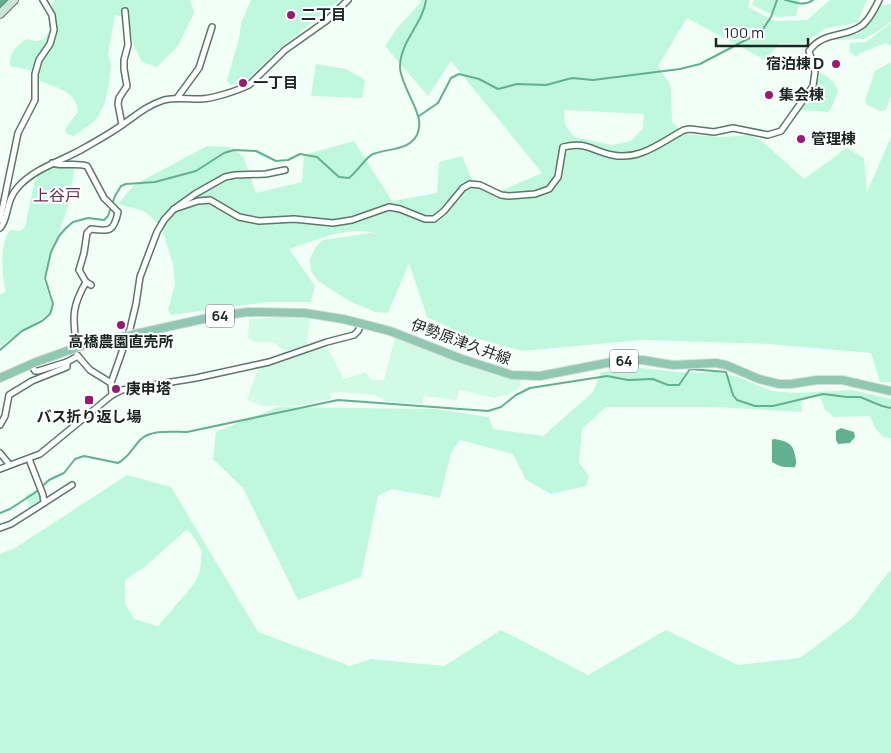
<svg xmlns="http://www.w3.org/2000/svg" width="891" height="753" font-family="Manrope,'Noto Sans JP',sans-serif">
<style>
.built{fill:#d1fae7}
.green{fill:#c0f8df;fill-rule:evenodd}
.water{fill:#63b090}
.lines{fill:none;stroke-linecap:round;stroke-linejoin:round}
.stream{stroke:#63b090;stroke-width:2}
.river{stroke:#63b090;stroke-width:11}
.street-casing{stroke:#5a776a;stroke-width:8}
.secondary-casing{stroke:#5a776a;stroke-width:10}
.primary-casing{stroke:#dadcdb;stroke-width:10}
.street{stroke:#fff;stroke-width:5}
.secondary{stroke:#c8e4d9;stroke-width:8}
.primary{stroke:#91c8b3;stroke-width:8}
.primary-bridge-casing{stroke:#dadcdb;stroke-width:10;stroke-linecap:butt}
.primary-bridge{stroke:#91c8b3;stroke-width:8}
.poi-dot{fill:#981a73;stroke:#fff;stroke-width:2}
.labels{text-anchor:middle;stroke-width:4;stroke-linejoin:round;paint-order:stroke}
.shield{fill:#fff;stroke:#5f6764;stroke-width:1}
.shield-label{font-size:14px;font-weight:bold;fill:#1a2621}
.poi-label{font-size:15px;font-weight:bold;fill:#1a2621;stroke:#fff;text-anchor:start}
.street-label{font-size:15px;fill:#1a2621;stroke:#fff}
.neighbourhood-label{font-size:16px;fill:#682c52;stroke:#fff}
</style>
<rect width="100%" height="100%" fill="#f2fff9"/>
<g class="built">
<path d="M292,317L310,318L307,347L285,351L273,342H254L248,338L249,319Z"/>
<path d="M395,337L498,376L521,380L519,389L509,394L494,398L460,390L456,400L424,396L422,404L388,402L375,395L340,392L330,393L331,399L295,406H263L248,400L249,392L259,368L327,347L344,379L366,372L371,380H384Z"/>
</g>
<g class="green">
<path d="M54,0H190L194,13L178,46L157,67L142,62L133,44L128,18L115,15L108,54L111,65L109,85L104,105L96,120L74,136L67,134L65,129L78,112C76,91 57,88 40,81L38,72L10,66C10,51 15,48 26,39L37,41L44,39L50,30L48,15Z"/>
<path d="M251,0H340L278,50L245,82L230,85L227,80L239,39L241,23Z"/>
<path d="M419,0H750L748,7L775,21L807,20L830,0H867L857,23L826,28L802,44L780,43L765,60L687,18L658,66L671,86L672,122L685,134L720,137L749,135L763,142L804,179L847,148L864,158L867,192L891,137V382H880L871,353L768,344L642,340L522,351L465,335L427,317L409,263L388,313L375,312L349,301L318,281L311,272L310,259L317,245L323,240L371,233L379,235C353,223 314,241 289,249L315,286L311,302H267L171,315L168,310L175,284L173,264L161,226L144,211L118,204L134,185L207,146L229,147L243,156L256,193L302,182L304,155L354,141L392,201L437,193L439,162L462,156L472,180L480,188L503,190L542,173L451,61L428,96L385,46L397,28L421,2ZM564,110L644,114L643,128L631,141L612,145L574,137L565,125Z"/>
<path d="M754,0H800L796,16L777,17L752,5Z"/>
<path d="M891,4V21L880,30L864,39L835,40L836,38L861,33L880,6Z"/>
<path d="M891,23V48L890,45L886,43L860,53L857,57L850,52V43L866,42Z"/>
<path d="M891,62V96L886,110L880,111L867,105L865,100L875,71Z"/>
<path d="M316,64L346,69L365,80L362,98L311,96Z"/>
<path d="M820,72L834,82L838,91L831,109L828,112L801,110L815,90Z"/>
<path d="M65,156L75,165L68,206L43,279L54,310L0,346V295L6,291C1,273 0,243 10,230L20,231L25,227L34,183L43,164Z"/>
<path d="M642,368L689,373L716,372L738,377L772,391L798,393L852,390L891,399V438L883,437L875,428L870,416L834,417L825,410L820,396L801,401L802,412L716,407H606L582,429L579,463L589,476L586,486L551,494L526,480L513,454L460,440L451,453L440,498L392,489L378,496L361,577L298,600L243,488L213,459L216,432L278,407L434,409L489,417L493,429L543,436L593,392L601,372Z"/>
<path d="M127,475L171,487L258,632L350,666L371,659L444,666L501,630L588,675L666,630L738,665L800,658L853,618L891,569V753H0V554L15,548ZM186,530L191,533L202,551L200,571L194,584L158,626L134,619L125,603V580L146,566Z"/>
<path d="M39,488L43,500L41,503L31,508L25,496Z"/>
</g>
<g class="water">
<path d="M841,428L854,432L855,437L850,443L838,444L836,440V431Z"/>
<path d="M774,439C785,441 793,442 795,455C796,460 797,462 795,467C786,468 780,467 772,462V440Z"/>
</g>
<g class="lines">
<g class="stream">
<path d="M785,0C795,2 804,7 813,0"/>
<path d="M419,116L438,103L451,78L459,74L479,79L498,89L517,84L546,85L572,78L593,80L680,69L700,64L761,32L771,17L777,0"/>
<path d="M0,350L22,331L42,321L50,314L53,304L45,278L51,252L59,236L66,228L73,222L88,218L104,220L108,216L115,196L121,186L126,184L155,182L196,171L224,153L234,150L256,151L276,161L288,160L300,154L317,157L339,177L349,178C357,172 366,157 373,154C389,148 408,151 417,135C420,128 420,120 417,113C413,100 400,80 400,67C400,41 423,24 426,0"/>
<path d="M0,513L10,509L36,492L49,480L64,473L75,459L84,456L118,463C128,458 132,449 140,440C151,429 173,432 187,432L338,400L488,411L501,407L516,395L530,388L607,376L628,380L653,379L668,385H679L690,369L726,372L733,395L737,400L755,406H773L823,394L847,397H860L882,406L891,408"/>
</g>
<path class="river" d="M0,7L5,0"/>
<defs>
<g id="street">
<path d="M177,98L199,68L212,27"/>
<path d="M122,125L118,104L119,98L127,86L124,69V60L128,45L125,11"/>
<path d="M52,163C61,167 75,162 87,166L104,198L118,212C114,231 110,232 91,229L87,233L84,253L79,270L86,282L91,285"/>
<path d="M174,209L198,201L210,200L239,217L259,221L294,219L333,223L352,220L389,207L400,209L425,219H434L444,211L463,188L470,184L480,185L501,195L509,196L535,194L549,189L558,177L563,147C586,141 592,151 612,155C640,161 661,142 684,130L690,129L714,132L733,128L768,135L781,131L813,86L815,72L809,51C823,31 845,38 861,26C869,21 875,8 879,0"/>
<path d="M0,220L18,133L35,100V74L39,60L50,44L54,30L52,15L43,0"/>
<path d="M0,228C9,219 5,201 18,187C36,167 63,161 86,147C98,140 111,133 122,125C138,114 146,106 164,100C176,97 187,99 198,99C210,100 239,90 249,85L285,50L326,21L348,0"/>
<path d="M76,341C72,315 73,305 86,282"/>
<path d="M77,355L90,370L111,383"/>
<path d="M31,364L35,371H38L67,362L78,356"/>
<path d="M112,395L111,383L130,329L136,304L140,277L157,232L164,220L174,209L195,194L225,177L235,175L266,174L285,170"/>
<path d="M0,425L5,416L9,395L32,381L67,367V362"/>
<path d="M0,453L9,464"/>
<path d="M0,469L40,454L112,395L122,390L196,378L269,362L327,342L354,335L358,331L362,323"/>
<path d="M44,503L72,485"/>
<path d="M0,528L11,524L44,503L43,495L29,459"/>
</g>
<path id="secondary" d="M0,14L14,0"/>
<g id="primary">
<path d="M81,346L212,317L248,312L305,313L343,319L390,331L462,359L512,375L540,376L617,361L642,360L673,365L716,363L726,365L759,379L779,384H791L817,380H842L891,391"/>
<path d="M0,378L36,362"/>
</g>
</defs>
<use href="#street" class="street-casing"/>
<use href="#secondary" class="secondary-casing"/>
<use href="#primary" class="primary-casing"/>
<use href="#street" class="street"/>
<use href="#secondary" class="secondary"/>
<use href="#primary" class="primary"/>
<defs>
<path id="primary-bridge" d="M36,362L81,346"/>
</defs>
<use href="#primary-bridge" class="primary-bridge-casing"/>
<use href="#primary-bridge" class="primary-bridge"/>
</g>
<g class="poi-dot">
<circle cx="291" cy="15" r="5"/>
<circle cx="836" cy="64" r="5"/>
<circle cx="243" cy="83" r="5"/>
<circle cx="769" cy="95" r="5"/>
<circle cx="801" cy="139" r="5"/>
<circle cx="121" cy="325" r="5"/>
<circle cx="116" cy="389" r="5"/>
<rect x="84" y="395" width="10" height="10" rx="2.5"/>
</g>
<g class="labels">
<g class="shield">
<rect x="206" y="304.5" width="28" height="23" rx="4"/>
<rect x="610" y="349.5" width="28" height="23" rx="4"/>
</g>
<g class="shield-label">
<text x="220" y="321">64</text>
<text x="624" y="366">64</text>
</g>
<g class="poi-label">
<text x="301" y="20">二丁目</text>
<text x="826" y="69" text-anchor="end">宿泊棟Ｄ</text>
<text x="253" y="88">一丁目</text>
<text x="779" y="100">集会棟</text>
<text x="811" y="144">管理棟</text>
<text x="121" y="347" text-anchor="middle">高橋農園直売所</text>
<text x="126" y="394">庚申塔</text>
<text x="89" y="422" text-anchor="middle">バス折り返し場</text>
</g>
<g class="street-label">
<text transform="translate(461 342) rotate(20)" y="5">伊勢原津久井線</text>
</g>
<g class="neighbourhood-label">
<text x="57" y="201">上谷戸</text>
</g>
</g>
<path d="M716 38v8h92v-8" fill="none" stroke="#1a2621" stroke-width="2.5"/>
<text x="724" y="38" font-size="15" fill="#1a2621" stroke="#ffffff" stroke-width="4" paint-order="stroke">100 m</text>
</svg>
